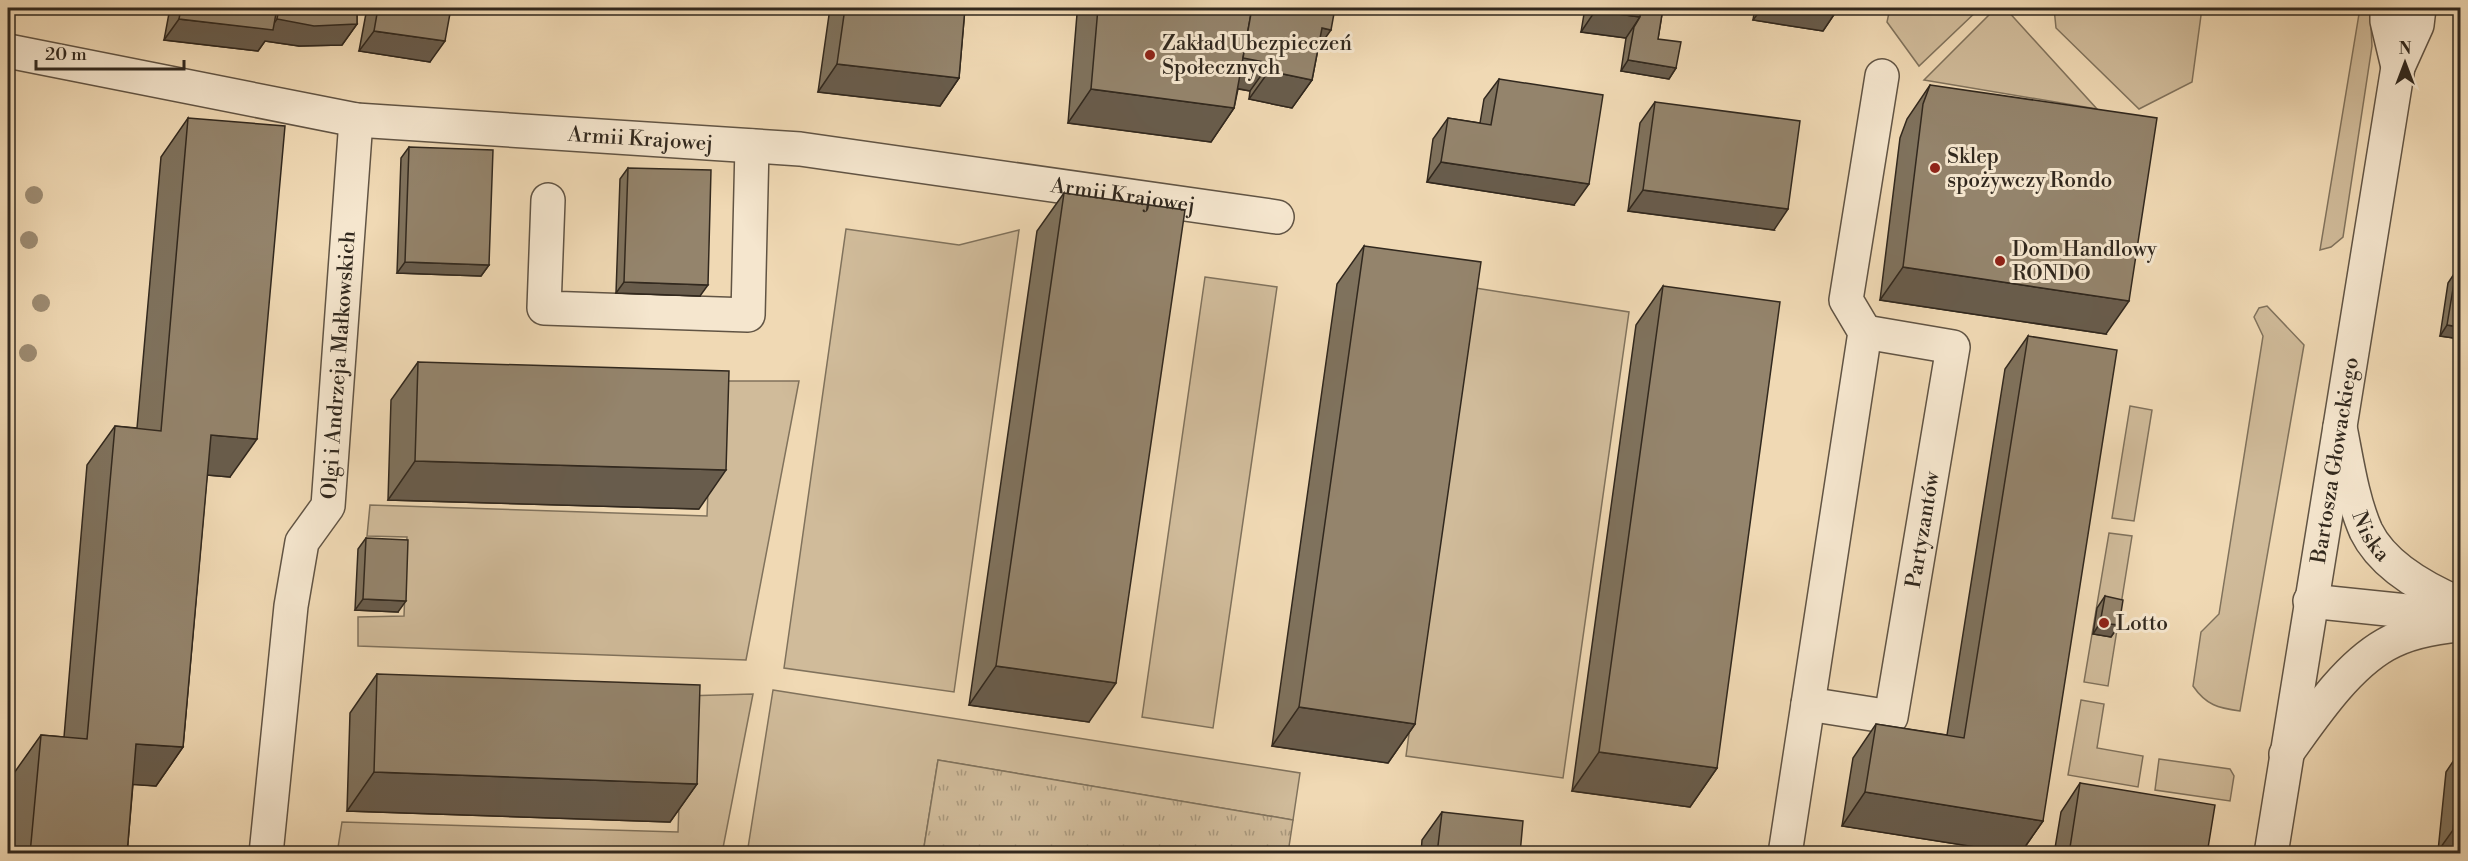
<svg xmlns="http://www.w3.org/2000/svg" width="2468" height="861" font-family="'Libre Bodoni',serif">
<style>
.grass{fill:#d0bb9a;stroke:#80725c;stroke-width:1.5}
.park{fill:url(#park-tufts);stroke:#80725c;stroke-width:1.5}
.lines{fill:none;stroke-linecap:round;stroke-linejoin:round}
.minor-casing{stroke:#615444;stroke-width:36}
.tertiary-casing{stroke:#615444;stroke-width:36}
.minor{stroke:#f5e6ce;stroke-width:33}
.tertiary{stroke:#f5e6ce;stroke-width:33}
.tree{fill:#9d8c73}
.wall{fill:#7f725d;stroke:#31281e;stroke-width:1.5}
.shaded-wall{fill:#685c4c;stroke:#31281e;stroke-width:1.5}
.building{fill:#94846c;stroke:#31281e;stroke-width:1.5}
.poi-dot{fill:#8f2418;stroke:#f5e6ce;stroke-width:2}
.labels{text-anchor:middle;stroke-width:6;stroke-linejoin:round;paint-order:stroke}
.poi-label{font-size:21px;fill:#31281e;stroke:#f5e6ce;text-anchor:start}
.street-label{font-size:21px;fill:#31281e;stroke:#f5e6ce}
</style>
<defs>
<pattern id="park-tufts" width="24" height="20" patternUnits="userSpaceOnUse" patternTransform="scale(1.5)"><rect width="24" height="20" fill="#d0bb9a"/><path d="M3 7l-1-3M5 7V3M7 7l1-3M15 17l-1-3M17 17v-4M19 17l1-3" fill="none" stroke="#a9987d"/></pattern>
</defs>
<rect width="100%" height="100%" fill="#f0d9b4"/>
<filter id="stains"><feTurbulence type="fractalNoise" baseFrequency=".00333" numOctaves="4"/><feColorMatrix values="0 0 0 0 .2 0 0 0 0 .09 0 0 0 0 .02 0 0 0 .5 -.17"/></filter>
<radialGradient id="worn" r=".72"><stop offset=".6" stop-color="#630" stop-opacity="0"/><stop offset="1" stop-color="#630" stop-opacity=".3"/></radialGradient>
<g class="grass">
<path d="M1890,8H1980L1919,66L1887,22Z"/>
<path d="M2054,8H2202L2192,82L2139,109L2056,28Z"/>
<path d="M2360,8H2370L2372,46L2343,237L2331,247L2320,250Z"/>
<path d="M2006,9L2097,109L1924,80L1991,13Z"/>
<path d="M846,229L959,245L1019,230L954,692L784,668Z"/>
<path d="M1205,277L1277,287L1213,728L1142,717Z"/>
<path d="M1469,287L1629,312L1563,778L1406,756Z"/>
<path d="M2267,306L2304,345L2240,711C2218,708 2206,705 2193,686L2201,632L2219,614L2263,336L2254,317L2259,308Z"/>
<path d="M712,381H799L746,660L358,646V617L404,616L407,537L367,536L370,505L707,516Z"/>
<path d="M2130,406L2152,410L2134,521L2112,518Z"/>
<path d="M2109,533L2132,536L2108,686L2084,682Z"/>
<path d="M773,690L1300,773L1293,820L938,760L923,853L747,854Z"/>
<path d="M753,694L722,853L337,854L342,822L678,832L683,696Z"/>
<path d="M2081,700L2104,704L2097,748L2143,756L2138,787L2068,775Z"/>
<path d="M2159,759L2230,769L2234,776L2230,801L2155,790Z"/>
</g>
<path class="park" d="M938,760L1293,820L1288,853H923Z"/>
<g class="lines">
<defs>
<g id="minor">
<path id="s1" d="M8,51L356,120L800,149L1277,217"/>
<path d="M548,200L544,308L748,315L752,146"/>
<path id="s2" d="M2340,427C2347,462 2352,499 2366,531C2383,566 2427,590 2460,604"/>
<path d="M2310,601L2455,616"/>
<path id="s3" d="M1808,704L1891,717L1953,347L1865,332"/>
<path d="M2286,754C2313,717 2345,668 2385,645C2407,632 2436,627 2460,625"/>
<path id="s4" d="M266,854L291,606L302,542L328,506L356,120"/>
<path d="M1785,854L1865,332L1846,300L1882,76"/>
</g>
<g id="tertiary">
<path d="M2387,8V21L2398,67"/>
<path id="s5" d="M2271,854L2398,67L2417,25L2419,8"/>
</g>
</defs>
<use href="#minor" class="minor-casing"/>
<use href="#tertiary" class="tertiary-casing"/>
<use href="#minor" class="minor"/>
<use href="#tertiary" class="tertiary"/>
</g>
<g class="tree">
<circle cx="34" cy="195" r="9"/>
<circle cx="29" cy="240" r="9"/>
<circle cx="41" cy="303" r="9"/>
<circle cx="28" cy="353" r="9"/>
</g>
<g class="wall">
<path d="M170,8H357V24L342,45L299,46L265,41L258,51L164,40Z"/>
<path d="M367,8H451L430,62L359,51Z"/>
<path d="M830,8H965L959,78L940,106L818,92Z"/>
<path d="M1082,8H1335L1318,49L1312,80L1292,108L1249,99L1250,91L1238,89L1234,108L1211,142L1068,123L1077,14Z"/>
<path d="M1585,8H1663L1658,39L1676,68L1669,79L1621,71L1626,38L1581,32Z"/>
<path d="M1755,8H1838L1837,10L1823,31L1753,20Z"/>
<path d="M1499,79L1574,205L1427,182L1433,139L1448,118L1480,123L1484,99Z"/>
<path d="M1930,85L2106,334L1880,300L1900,138L1907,119Z"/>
<path d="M1655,102L1774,230L1628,211L1640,123Z"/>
<path d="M188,118L230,477L207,475L183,747L156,786L133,784L127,854H8V842L14,773L41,735L64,737L87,465L115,426L137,428L161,157Z"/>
<path d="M409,147L489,265L481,276L397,273L401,158Z"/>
<path d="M628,168L700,296L616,293L620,179Z"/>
<path d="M1064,193L1089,722L969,705L1037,231Z"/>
<path d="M1364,246L1415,724L1388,763L1272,746L1337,284Z"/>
<path d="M2460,263V339L2440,336L2448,283L2456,271L2459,272Z"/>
<path d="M1663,286L1717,768L1690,807L1572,791L1636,325Z"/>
<path d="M2028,336L2043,821L2020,854L1842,826L1853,758L1876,724L1947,735L2005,369Z"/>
<path d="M418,362L699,509L388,500L391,400Z"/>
<path d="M366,538L398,612L355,610L358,549Z"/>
<path d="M2105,596L2119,625L2111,637L2093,634L2097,608Z"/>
<path d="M377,674L697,784L670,822L347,811L350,713Z"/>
<path d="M2460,751V853L2438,851L2446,772Z"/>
<path d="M2080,783L2207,854H2054L2061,812Z"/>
<path d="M1442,812L1520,854H1421L1422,840Z"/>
</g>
<g class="shaded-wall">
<path d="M1665,8H1683L1682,10Z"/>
<path d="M1762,8H1822L1837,10L1823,31L1753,20Z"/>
<path d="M1595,11L1640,17L1626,38L1581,32Z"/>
<path d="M179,19L270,29L277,19L357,24L342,45L299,46L265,41L258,51L164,40Z"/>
<path d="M1322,28L1331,30L1311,58Z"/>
<path d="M374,31L445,41L430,62L359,51Z"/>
<path d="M1240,57L1270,63L1250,91L1220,85Z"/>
<path d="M1628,60L1676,68L1669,79L1621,71Z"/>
<path d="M837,64L959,78L940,106L818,92Z"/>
<path d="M1269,71L1312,80L1292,108L1249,99Z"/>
<path d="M1091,89L1234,108L1211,142L1068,123Z"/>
<path d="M1441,162L1589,184L1574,205L1427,182Z"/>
<path d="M1643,190L1788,209L1774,230L1628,211Z"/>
<path d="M405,262L489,265L481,276L397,273Z"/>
<path d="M1903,267L2129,301L2106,334L1880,300Z"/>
<path d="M624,282L708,285L700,296L616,293Z"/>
<path d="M2447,325L2460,327V339L2440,336Z"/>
<path d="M211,435L257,439L230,477L184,473Z"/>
<path d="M415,461L726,470L699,509L388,500Z"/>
<path d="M363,599L406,601L398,612L355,610Z"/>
<path d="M2100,623L2119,625L2111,637L2093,634Z"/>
<path d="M996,666L1116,683L1089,722L969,705Z"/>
<path d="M1299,707L1415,724L1388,763L1272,746Z"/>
<path d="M136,744L183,747L156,786L109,783Z"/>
<path d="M1599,752L1717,768L1690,807L1572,791Z"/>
<path d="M374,772L697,784L670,822L347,811Z"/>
<path d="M1865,792L2043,821L2020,854L1842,826Z"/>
<path d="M2453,830L2460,831V853L2438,851Z"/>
</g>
<g class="building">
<path d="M181,8H277L273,30L179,19Z"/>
<path d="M279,8H357V24L314,26L277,19Z"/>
<path d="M378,8H451L445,41L374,31Z"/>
<path d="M845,8H965L959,78L837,64Z"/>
<path d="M1098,8H1252L1234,108L1091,89Z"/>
<path d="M1252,8H1335L1331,30L1322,28L1312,80L1269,71L1270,63L1243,58Z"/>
<path d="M1596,8H1642L1640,17L1595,11Z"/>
<path d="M1642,8H1663L1658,39L1681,42L1676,68L1628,60L1634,27L1640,17Z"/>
<path d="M1822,8H1838L1837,10Z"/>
<path d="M1499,79L1603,95L1589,184L1441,162L1448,118L1491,125Z"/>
<path d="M1930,85L2157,118L2129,301L1903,267L1923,104Z"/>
<path d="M1655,102L1800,121L1788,209L1643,190Z"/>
<path d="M188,118L285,126L257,439L211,435L183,747L136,744L127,854H30L41,735L87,739L115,426L161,431Z"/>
<path d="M409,147L493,150L489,265L405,262Z"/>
<path d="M628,168L711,170L708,285L624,282Z"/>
<path d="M1064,193L1185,210L1116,683L996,666Z"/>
<path d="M1364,246L1481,262L1415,724L1299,707Z"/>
<path d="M2456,271L2460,272V327L2447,325Z"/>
<path d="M1663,286L1780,302L1717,768L1599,752Z"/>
<path d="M2028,336L2117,350L2043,821L1865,792L1876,724L1964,738Z"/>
<path d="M418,362L729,371L726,470L415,461Z"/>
<path d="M366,538L408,540L406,601L363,599Z"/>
<path d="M2105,596L2123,600L2119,625L2100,623Z"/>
<path d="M377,674L700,685L697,784L374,772Z"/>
<path d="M2460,755V831L2453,830Z"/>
<path d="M2080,783L2215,805L2207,854H2069Z"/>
<path d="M1442,812L1523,821L1520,854H1437Z"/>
</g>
<g class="poi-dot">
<circle cx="1150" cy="55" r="6"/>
<circle cx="1935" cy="168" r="6"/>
<circle cx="2000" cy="261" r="6"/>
<circle cx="2104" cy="623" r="6"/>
</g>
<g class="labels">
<g class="poi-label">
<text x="1162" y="50">Zakład Ubezpieczeń<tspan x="1162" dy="24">Społecznych</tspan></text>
<text x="1947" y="163">Sklep<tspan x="1947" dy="24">spożywczy Rondo</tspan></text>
<text x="2012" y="256">Dom Handlowy<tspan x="2012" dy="24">RONDO</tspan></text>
<text x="2116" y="630">Lotto</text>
</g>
<g class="street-label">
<text dy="7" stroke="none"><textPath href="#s1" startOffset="640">Armii Krajowej</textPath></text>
<text dy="7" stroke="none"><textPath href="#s1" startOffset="1126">Armii Krajowej</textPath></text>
<text dy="7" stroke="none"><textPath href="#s4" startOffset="500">Olgi i Andrzeja Małkowskich</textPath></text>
<text dy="7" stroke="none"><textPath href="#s5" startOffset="399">Bartosza Głowackiego</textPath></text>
<text dy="7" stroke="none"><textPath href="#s3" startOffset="274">Partyzantów</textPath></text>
<text dy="7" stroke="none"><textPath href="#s2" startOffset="114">Niska</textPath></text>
</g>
</g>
<rect width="2468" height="861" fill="none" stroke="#f0d9b4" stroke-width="30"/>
<rect x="9" y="9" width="2450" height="843" fill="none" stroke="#31281e" stroke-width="3"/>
<rect x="15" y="15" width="2438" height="831" fill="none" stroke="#31281e" stroke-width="1.5"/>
<g transform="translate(2405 63)" stroke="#f5e6ce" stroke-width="4.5" paint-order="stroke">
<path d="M0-4.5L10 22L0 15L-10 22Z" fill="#31281e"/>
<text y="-9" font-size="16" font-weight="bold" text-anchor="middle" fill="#31281e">N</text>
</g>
<path d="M36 60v9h148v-9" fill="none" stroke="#31281e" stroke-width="3"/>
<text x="45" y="60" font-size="18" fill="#31281e" stroke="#f5e6ce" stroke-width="4.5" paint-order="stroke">20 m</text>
<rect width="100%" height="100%" filter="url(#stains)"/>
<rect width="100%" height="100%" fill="url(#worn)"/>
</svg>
